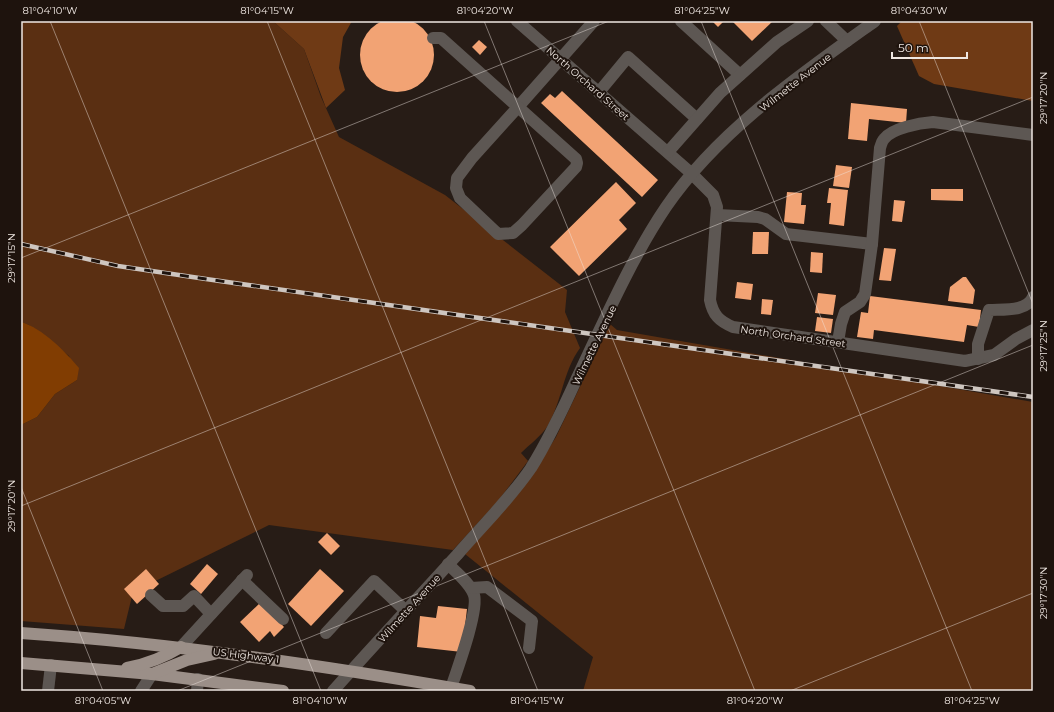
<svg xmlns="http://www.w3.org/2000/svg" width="1054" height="712" font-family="Montserrat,sans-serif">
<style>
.green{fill:#5a2f12}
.forest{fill:#6f3a15}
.water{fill:#813d02}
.building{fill:#f2a374}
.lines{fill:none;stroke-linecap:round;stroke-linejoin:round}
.minor{stroke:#5d5753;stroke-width:12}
.major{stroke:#9b8f88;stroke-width:12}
.rail-casing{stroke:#cec6c0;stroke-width:4.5}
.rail{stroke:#1e130d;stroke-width:3;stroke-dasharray:9;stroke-linecap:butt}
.ticks{fill:none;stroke:#efe7e2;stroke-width:1;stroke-opacity:0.45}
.labels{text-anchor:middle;stroke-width:4;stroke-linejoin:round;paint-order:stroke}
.street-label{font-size:10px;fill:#efe7e2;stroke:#1e130d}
.neatline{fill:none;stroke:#efe7e2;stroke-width:1.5}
.ticks-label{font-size:10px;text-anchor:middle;fill:#efe7e2}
</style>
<rect width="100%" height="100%" fill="#271c16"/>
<g class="green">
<path d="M21,21H273L304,49L321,97L339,137L445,195L567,290L565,312L580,348C563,371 562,402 547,427C541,436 529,445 521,453L528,461L498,501L453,550L269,525L133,592L124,629L21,621V425L37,417L55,394L77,380L69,356L29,325L21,322Z"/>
<path d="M610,324L617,330L1033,402V691H583L593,657L465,554L535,470L556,437Z"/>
</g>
<g class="forest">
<path d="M273,21H352L343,37L339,68L345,90L326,108L304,49Z"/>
<path d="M902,21H1033V101L934,84L919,76L897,26Z"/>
</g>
<path class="water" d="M21,322C42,328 66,352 79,368L77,380L55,394L37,417L21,425Z"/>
<g class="building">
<circle cx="397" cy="55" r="37"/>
<path d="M712,21H724L718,27Z"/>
<path d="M732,21H773L752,41Z"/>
<path d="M479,40L487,47L480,55L472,47Z"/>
<path d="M562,91L658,180L642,197L541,103L550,94L555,98Z"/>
<path d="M851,103L907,109L906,123L869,119L867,141L848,139Z"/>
<path d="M836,165L852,167L849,188L833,186Z"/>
<path d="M616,182L636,203L619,220L627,229L579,276L550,247Z"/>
<path d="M829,188L848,190L844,226L829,224L831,203H827Z"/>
<path d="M931,189H963V201L931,200Z"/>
<path d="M787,192L802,193L801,205H806L804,224L784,222Z"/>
<path d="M894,200L905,201L902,222L892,221Z"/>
<path d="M753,232H769L768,254H752Z"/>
<path d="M884,248L896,249L891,281L879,280Z"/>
<path d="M811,252L823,253L822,273L810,272Z"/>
<path d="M963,277H966L975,290L973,304L948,301L950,287Z"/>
<path d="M737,282L753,284L751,300L735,298Z"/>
<path d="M818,293L836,295L833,315L815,313Z"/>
<path d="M870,296L981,310L979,327L967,325L964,342L874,330L873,339L857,337L861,312L868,313Z"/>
<path d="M762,299L773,300L771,315L761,314Z"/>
<path d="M817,317L833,319L831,333L815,331Z"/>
<path d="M327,533L340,546L331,555L318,542Z"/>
<path d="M207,564L218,574L201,594L190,584Z"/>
<path d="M146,569L159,584L137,604L124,589Z"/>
<path d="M320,569L344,591L311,626L288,604Z"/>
<path d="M261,602L284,627L274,637L270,631L259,642L240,622Z"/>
<path d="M438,606L467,609L462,652L417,647L420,616L436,618Z"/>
</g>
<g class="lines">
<g class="minor">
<path d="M517,21L691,173L713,195L717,207L710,300C713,315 719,321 733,327L965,361L994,355L1016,339L1033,330"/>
<path d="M681,21L740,75"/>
<path d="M826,21L847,41"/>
<path d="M433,38H441L518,107L594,21"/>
<path d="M599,92L628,57L697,119"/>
<path d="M518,107L576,159L577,163L576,167L522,225L513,233L498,234L460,198L456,188L457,178L472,158Z"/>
<path d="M668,152L720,93L777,42L808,21"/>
<path d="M717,215L758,217L765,219L786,234L872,244"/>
<path d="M838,342L841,324L845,312L860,302L865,294L872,244L880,148C881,145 882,141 884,139C892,128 920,123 933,122L1033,135"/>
<path d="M978,359V344L989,310C1003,309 1027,312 1033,297"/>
<path d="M448,564C457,573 470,583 474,595C479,610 457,670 451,688"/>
<path d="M242,580L283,619"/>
<path d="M471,588L487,587L532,621L529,648"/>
<path d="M151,595L163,606H183L194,596L211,614"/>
<path d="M326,633L374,581L406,611"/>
<path d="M181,647L247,575"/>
<path d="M48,691L51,665"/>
<path d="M141,691L152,674"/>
<path d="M197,691L198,679"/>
<path d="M333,691C374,645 416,600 457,555C482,526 510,499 531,468C549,439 563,409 577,378C603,323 632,257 666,207C718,131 801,74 875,21"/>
</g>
<g class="major">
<path d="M21,633C172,643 321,665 470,691"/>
<path d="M21,663L152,674L283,691"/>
<path d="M127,668C147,664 163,658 181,647"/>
<path d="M152,674L187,660L214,654"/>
</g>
<defs>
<path id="rail" d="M21,244L118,266L206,279L1033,397"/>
</defs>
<use href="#rail" class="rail-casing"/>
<use href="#rail" class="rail"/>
</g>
<path class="ticks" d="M50,21L321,691M267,21L538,691M484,21L755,691M701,21L972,691M919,21L1033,304M21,258L609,21M21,487L103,691M21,506L1033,97M177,691L1033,345M790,691L1033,593"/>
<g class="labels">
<g class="street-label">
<text transform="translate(795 82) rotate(-38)" y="4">Wilmette Avenue</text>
<text transform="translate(588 83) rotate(41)" y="4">North Orchard Street</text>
<text transform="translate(793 336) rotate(8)" y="4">North Orchard Street</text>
<text transform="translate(594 345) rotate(-64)" y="4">Wilmette Avenue</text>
<text transform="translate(409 608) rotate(-48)" y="4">Wilmette Avenue</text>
<text transform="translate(246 655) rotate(7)" y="4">US Highway 1</text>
</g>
</g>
<rect width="1054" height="712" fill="none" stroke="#1e130d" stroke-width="44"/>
<path d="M892 52v6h75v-6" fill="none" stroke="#efe7e2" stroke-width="2"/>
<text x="898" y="52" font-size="12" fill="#efe7e2" stroke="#1e130d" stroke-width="3" paint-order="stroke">50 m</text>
<rect x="22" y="22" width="1010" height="668" class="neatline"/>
<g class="ticks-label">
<text x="50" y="14">81°04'10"W</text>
<text x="267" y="14">81°04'15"W</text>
<text x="485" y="14">81°04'20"W</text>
<text x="702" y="14">81°04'25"W</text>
<text x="919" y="14">81°04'30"W</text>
<text transform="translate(1043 98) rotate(-90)" y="4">29°17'20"N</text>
<text transform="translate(11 258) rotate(-90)" y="4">29°17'15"N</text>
<text transform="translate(1043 346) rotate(-90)" y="4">29°17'25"N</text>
<text transform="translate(11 506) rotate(-90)" y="4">29°17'20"N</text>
<text transform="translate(1043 593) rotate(-90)" y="4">29°17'30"N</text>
<text x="103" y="704">81°04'05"W</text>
<text x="320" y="704">81°04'10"W</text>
<text x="537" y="704">81°04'15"W</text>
<text x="755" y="704">81°04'20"W</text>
<text x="972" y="704">81°04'25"W</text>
</g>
</svg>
